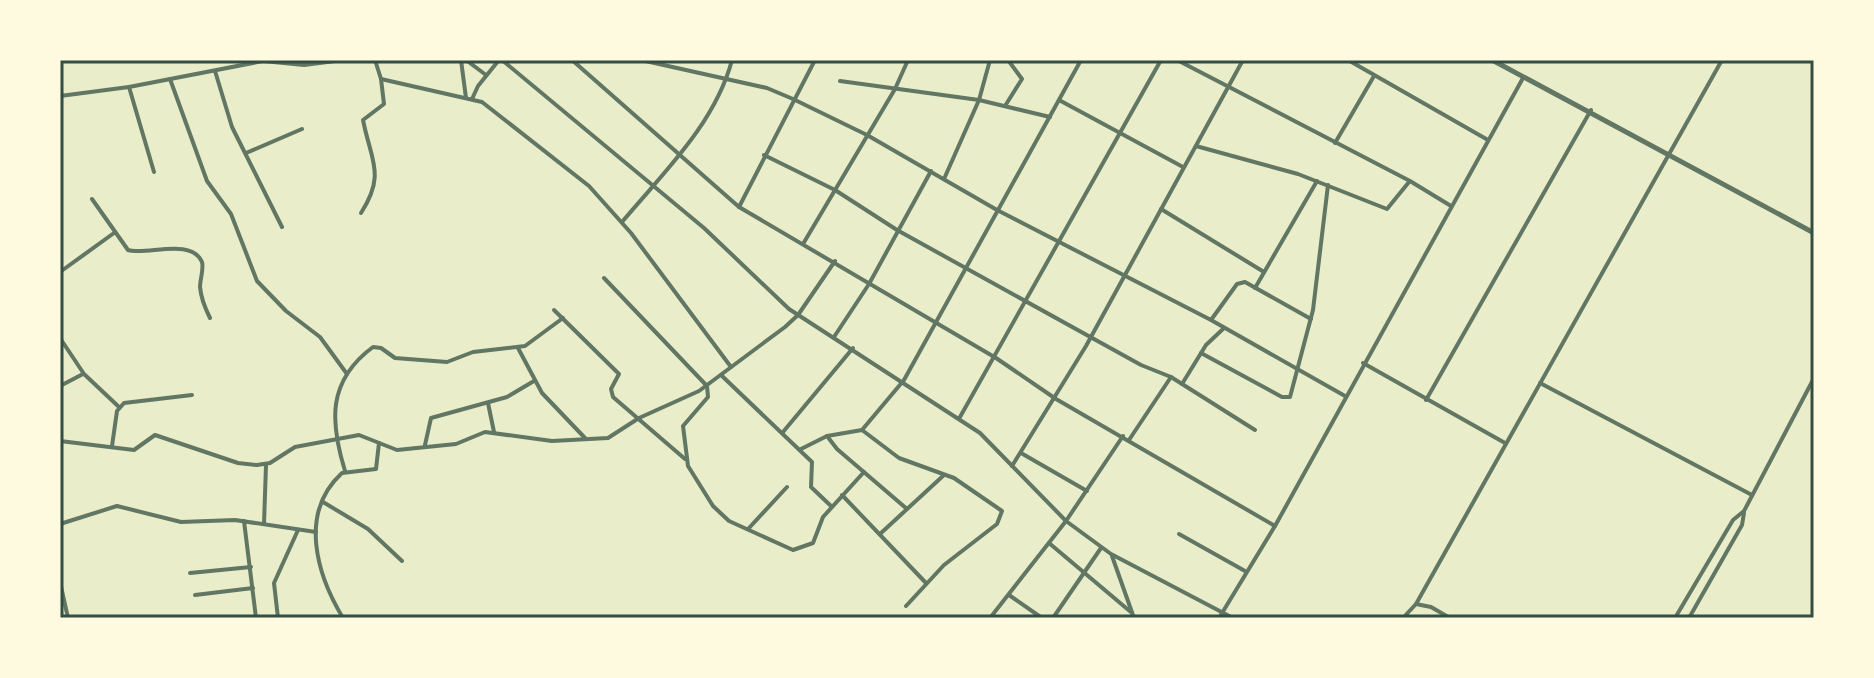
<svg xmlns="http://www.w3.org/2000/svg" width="1874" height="678" font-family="'Source Sans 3',sans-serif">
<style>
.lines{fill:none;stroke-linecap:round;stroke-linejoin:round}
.minor{stroke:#617663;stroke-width:4}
.tertiary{stroke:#617663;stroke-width:5}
.neatline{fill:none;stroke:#344e41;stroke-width:3}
</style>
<rect width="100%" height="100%" fill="#e9edc9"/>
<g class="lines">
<g class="minor">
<path d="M375,60L381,79L482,102L589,186L631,233L731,367"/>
<path d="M461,60L466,98"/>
<path d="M466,60L486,75"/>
<path d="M502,60L704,228L789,309L980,433L1066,521L1111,554L1233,618"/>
<path d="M572,60L739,207L996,358L1056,399L1275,526"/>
<path d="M641,60L767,88L793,99L867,135L997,210L1211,320L1345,396"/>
<path d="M1177,60L1410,181L1451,206"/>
<path d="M1348,60L1488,140"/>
<path d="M215,71L232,127L282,227"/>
<path d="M170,79L207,181L231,214L257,281L286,311L320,337L347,374"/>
<path d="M840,81L979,100L1050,117"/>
<path d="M129,87L154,172"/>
<path d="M60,96L129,87L263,61L304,65L343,60"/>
<path d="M472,99L478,86L499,60"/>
<path d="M1059,100L1183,167"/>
<path d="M1005,106L1022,79L1008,60"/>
<path d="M1335,143L1374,76"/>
<path d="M1196,146L1298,174L1387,209L1409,182"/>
<path d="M246,153L302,129"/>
<path d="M764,155L835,190L897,230L1141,365L1171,377L1255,430"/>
<path d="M944,179L979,100L990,60"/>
<path d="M92,199L128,250C146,256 191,237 202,262C204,268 200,280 200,287C201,299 205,308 210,318"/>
<path d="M739,207L815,60"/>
<path d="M1161,209L1264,272"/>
<path d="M361,213C386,174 371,161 363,120L384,104L381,79"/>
<path d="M622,222C663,173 715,124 732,60"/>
<path d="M803,244L895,89L908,60"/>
<path d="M60,272L114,233"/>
<path d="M604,278L707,386L708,397L683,426L688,466L713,506L729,521L793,550L813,543L823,517L864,472"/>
<path d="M1255,288L1317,181"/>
<path d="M554,310L619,374L611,389L613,397L685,459"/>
<path d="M1211,320L1237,284L1245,282L1311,319"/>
<path d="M834,337L869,284L931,171"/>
<path d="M60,338L84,374L119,407"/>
<path d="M518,348L542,393L585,438"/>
<path d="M1201,353L1282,397H1290L1313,310L1328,185"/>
<path d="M1363,363L1505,443"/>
<path d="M721,375L812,462L811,487L831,506"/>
<path d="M1540,383L1752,495"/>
<path d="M1182,384L1206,345L1223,329"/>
<path d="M60,386L83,374"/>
<path d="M1426,400L1591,110"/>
<path d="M488,403L494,432"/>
<path d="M960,417L1161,60"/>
<path d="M862,430L899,458L954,478L1002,511L997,524L944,565L906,606"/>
<path d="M783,432L853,348"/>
<path d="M827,436L837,449L907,509"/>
<path d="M1129,440L1171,377"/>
<path d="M60,441L134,450L155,435L238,463L257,465L270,463L295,447L359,435L397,450L456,444L485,432L552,441L608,438L639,418L699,391L785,327L798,315L835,261"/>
<path d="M425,445L431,418L507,397L534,381"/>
<path d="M112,446L117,411L124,403L192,395"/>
<path d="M801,449L827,436L862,430L904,380L1081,60"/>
<path d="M1021,453L1087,491"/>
<path d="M1012,466L1086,346L1243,60"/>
<path d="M345,471C330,422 327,381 373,347L381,348L395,358L447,362L473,352L525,346L563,318"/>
<path d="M842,495L926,583"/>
<path d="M323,502L368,529L402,561"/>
<path d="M244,521L256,618"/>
<path d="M60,524L117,506L181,522L235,520L316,532"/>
<path d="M264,524L266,465"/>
<path d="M749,528L787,487"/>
<path d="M880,534L944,475"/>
<path d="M1179,534L1245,571"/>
<path d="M1049,543L1132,613"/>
<path d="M1112,556L1134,618"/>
<path d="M190,573L251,567"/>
<path d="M60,582L68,618"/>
<path d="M195,595L253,588"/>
<path d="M1009,595L1042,618"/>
<path d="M1416,604L1722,60"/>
<path d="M246,618H300"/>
<path d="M278,618L274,583L298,530"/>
<path d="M343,618C317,575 298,513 342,473L376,469L379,443"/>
<path d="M990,618L1066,521L1123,436"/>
<path d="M1053,618L1101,548"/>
<path d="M1219,618L1275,526L1523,78"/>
<path d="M1403,618L1416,604L1431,607L1450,618"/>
<path d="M1675,618L1733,520L1744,511L1814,378"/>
<path d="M1689,618L1742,525L1744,513"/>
</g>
<path class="tertiary" d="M1492,60L1814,233"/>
</g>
<rect width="1874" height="678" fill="none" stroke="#fefae0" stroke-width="124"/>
<rect x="62" y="62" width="1750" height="554" class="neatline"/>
</svg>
